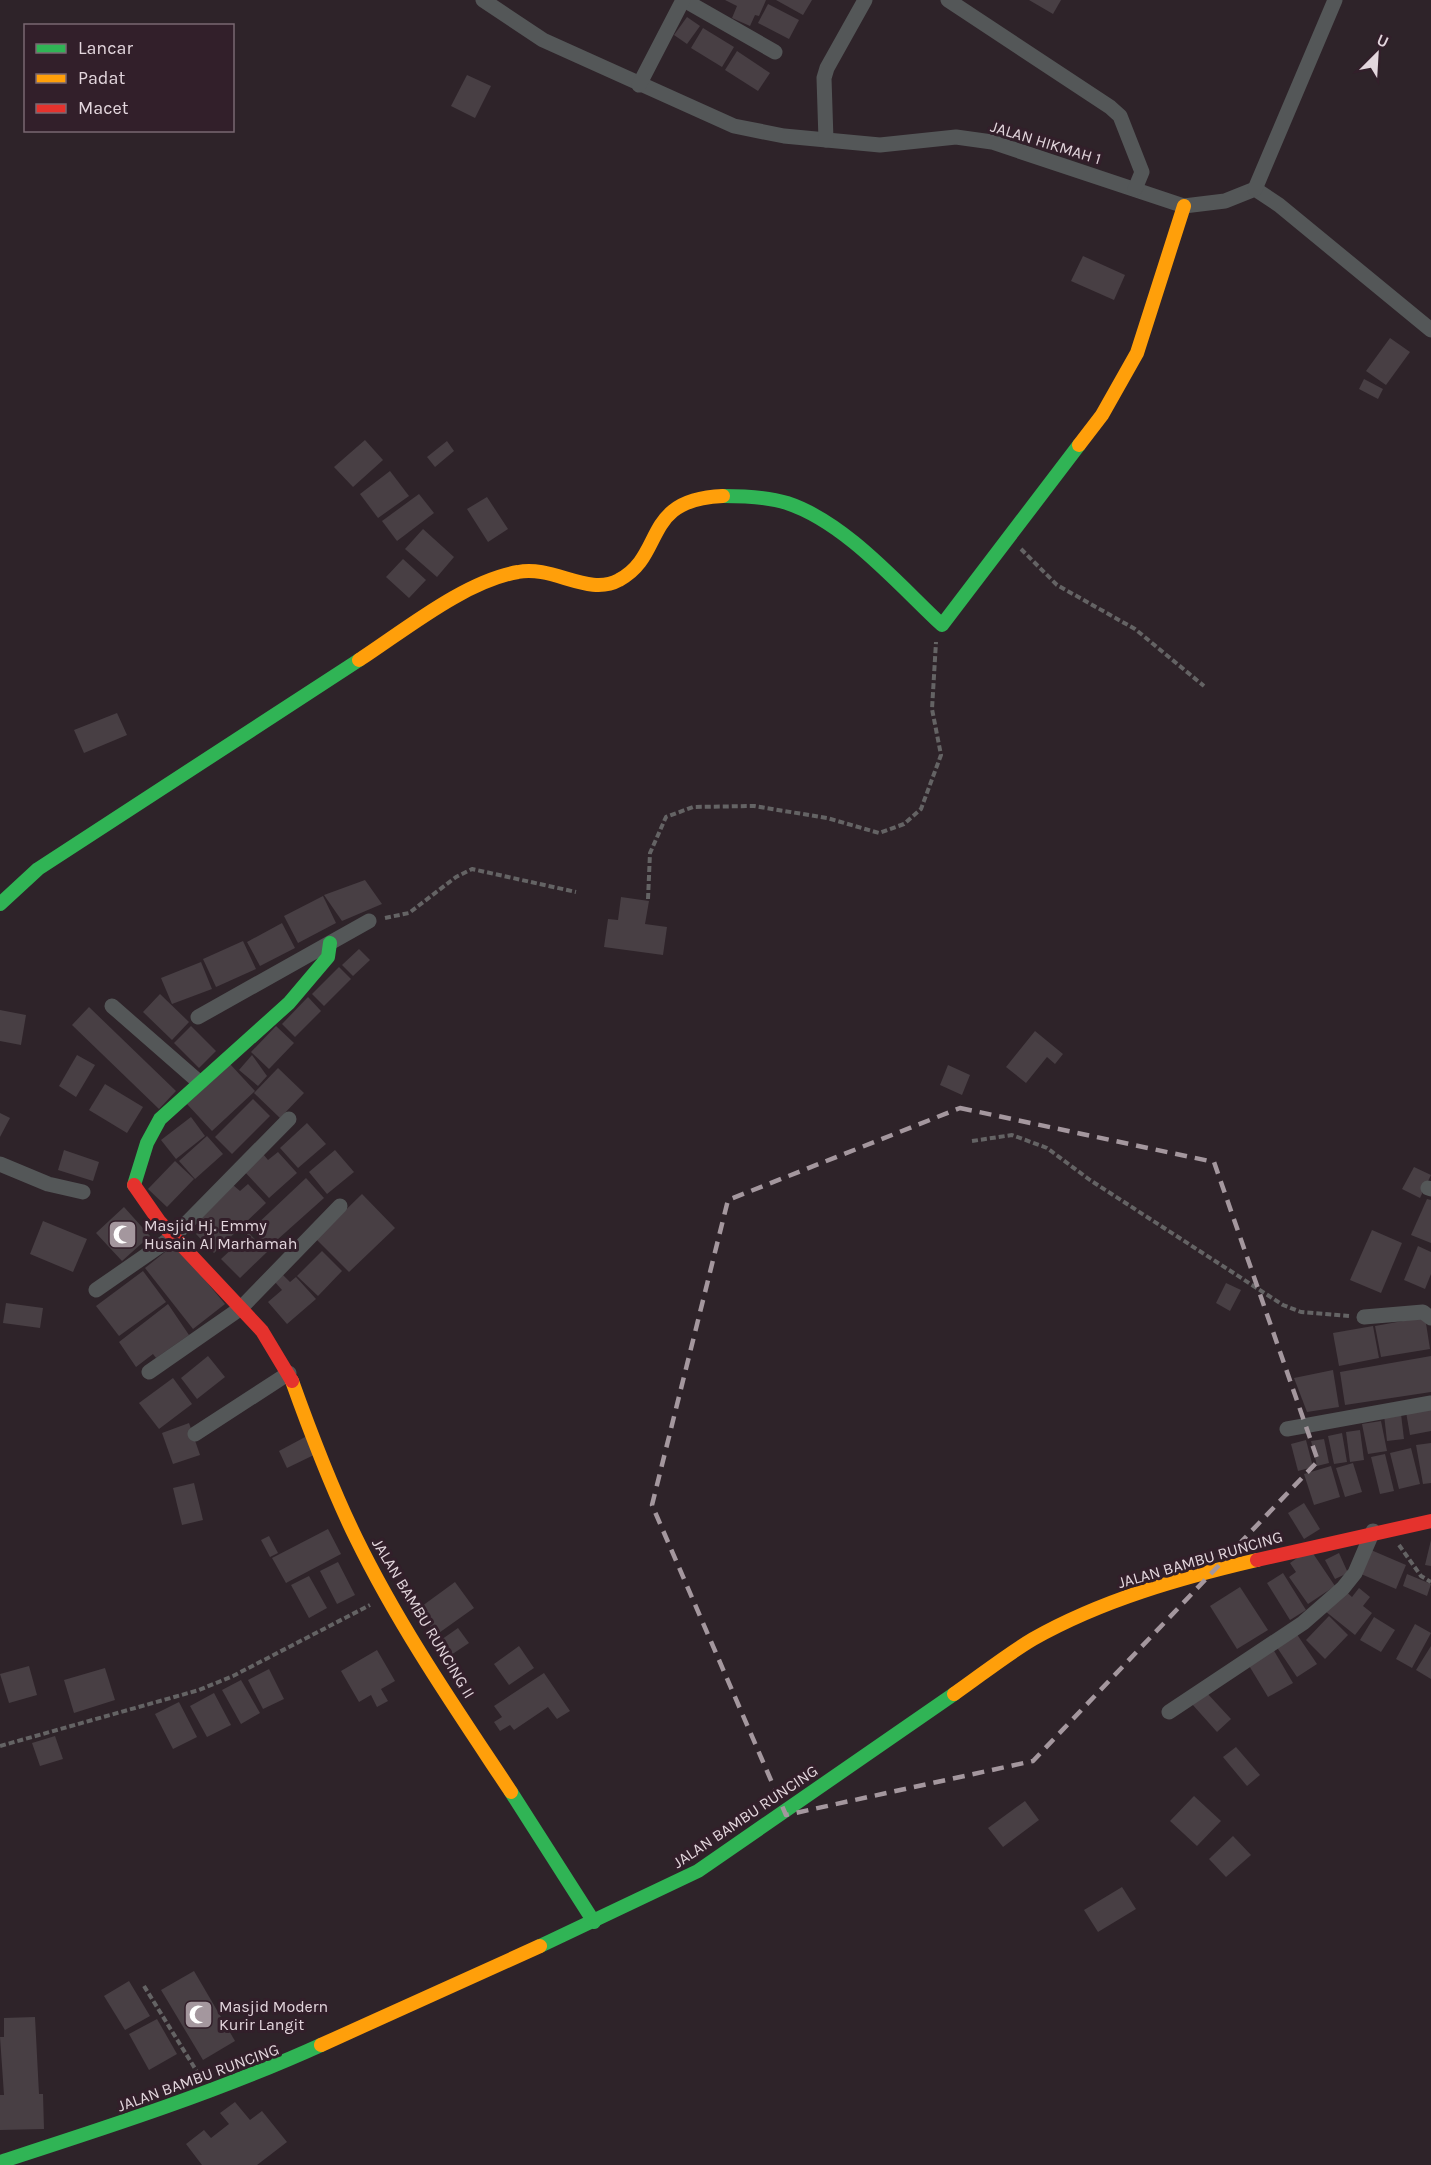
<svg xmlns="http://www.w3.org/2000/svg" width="1431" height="2165" font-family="Karla,sans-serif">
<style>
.building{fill:#483f44}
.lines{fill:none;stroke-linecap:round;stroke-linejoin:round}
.path{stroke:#646364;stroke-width:4;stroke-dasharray:6 3;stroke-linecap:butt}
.street{stroke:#545758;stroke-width:15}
.fast{stroke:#30b455;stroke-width:14}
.slow{stroke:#ff9f0a;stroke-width:14}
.jam{stroke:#e5322d;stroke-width:14}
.marked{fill:none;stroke:#a4979e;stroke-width:4.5;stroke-dasharray:12 8;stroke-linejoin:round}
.labels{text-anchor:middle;stroke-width:6;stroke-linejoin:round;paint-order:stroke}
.street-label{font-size:16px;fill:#e3d6dd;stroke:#321f2a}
.poi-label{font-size:16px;fill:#e3d6dd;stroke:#321f2a;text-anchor:start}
</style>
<rect width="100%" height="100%" fill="#2e2329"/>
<g class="building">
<path d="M725,0H766L759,16L755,15L750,26L732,18L737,6Z"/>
<path d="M776,0H812L803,15Z"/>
<path d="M1029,0H1061L1053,14Z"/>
<path d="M768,4L799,20L789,39L758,23Z"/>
<path d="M687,17L700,26L687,44L674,35Z"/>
<path d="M703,28L734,47L722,67L691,48Z"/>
<path d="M737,51L770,73L758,91L725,70Z"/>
<path d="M467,75L491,86L475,118L451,106Z"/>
<path d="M1083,256L1125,275L1114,300L1071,281Z"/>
<path d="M1390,338L1410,352L1386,385L1366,371Z"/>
<path d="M1364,379L1383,389L1378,399L1359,389Z"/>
<path d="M365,440L383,460L353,487L334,467Z"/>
<path d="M447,441L454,451L435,467L427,457Z"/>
<path d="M390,471L409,496L378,518L360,494Z"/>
<path d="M419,494L434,513L397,541L382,521Z"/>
<path d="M487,497L508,529L488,542L467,509Z"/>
<path d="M423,529L454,557L437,577L405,549Z"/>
<path d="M403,559L426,580L409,598L386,577Z"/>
<path d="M117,713L127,735L84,753L74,730Z"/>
<path d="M365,880L382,904L342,921L324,895Z"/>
<path d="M323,896L336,923L298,943L284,916Z"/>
<path d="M621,897L649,901L645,924L667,927L663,955L604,947L608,919L618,920Z"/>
<path d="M282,923L295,948L260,966L247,942Z"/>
<path d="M243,941L256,969L216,987L203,959Z"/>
<path d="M359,949L370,960L353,976L342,965Z"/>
<path d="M201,962L212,989L172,1004L161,978Z"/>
<path d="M339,967L351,979L324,1006L312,994Z"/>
<path d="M160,994L189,1022L172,1040L143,1012Z"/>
<path d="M308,997L321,1011L295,1037L282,1024Z"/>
<path d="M89,1007L176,1091L159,1109L72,1025Z"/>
<path d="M0,1010L26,1015L21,1045L0,1041Z"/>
<path d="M191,1026L216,1051L199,1068L174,1043Z"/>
<path d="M276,1026L294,1043L269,1069L251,1052Z"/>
<path d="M1035,1031L1063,1054L1055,1064L1047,1057L1026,1083L1006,1067Z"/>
<path d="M77,1055L95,1065L76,1097L59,1086Z"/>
<path d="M252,1055L267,1076L258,1086L239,1070Z"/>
<path d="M230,1064L255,1091L212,1131L187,1104Z"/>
<path d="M948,1065L970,1075L962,1095L940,1085Z"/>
<path d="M278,1068L304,1093L280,1118L254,1093Z"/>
<path d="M105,1084L143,1107L127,1133L89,1110Z"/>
<path d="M253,1099L270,1116L232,1154L215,1137Z"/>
<path d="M0,1113L10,1118L0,1137Z"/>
<path d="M191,1117L205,1136L176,1159L161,1140Z"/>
<path d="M307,1123L326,1144L298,1168L280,1148Z"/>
<path d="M207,1136L223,1154L195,1179L179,1161Z"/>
<path d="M64,1150L99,1162L93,1181L58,1170Z"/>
<path d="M335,1150L354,1172L327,1194L309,1172Z"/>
<path d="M278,1152L297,1173L269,1198L244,1171L263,1154L268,1160Z"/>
<path d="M175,1161L194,1179L167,1207L148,1189Z"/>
<path d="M1414,1167L1431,1175L1420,1198L1402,1189Z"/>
<path d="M306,1178L324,1198L268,1248L252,1229Z"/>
<path d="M248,1184L266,1203L214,1253L196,1234L205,1225L199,1218L233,1185L240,1191Z"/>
<path d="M362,1194L395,1228L349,1272L316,1239Z"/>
<path d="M1427,1199L1431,1200V1243L1411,1235Z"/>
<path d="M124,1207L150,1236L122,1261L96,1233Z"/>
<path d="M43,1221L87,1239L73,1272L30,1254Z"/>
<path d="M1372,1230L1402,1243L1381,1293L1350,1280Z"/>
<path d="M249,1233L267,1252L240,1278L221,1259Z"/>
<path d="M175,1244L225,1304L193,1329L145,1268Z"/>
<path d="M1418,1246L1431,1252V1274L1425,1289L1404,1280Z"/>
<path d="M322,1251L342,1271L318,1296L297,1276Z"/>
<path d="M143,1271L166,1302L119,1336L96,1306Z"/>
<path d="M283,1275L290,1282L296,1277L316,1299L287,1324L268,1302L282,1290L275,1282Z"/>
<path d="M1226,1283L1241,1290L1230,1311L1216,1303Z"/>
<path d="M6,1303L43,1308L40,1328L3,1323Z"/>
<path d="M168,1304L189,1335L156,1358L153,1354L136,1367L119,1342Z"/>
<path d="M1425,1317L1430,1349L1381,1357L1375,1326Z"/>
<path d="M1373,1326L1379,1358L1339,1366L1333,1333Z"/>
<path d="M208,1356L225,1377L197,1399L181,1378Z"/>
<path d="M1431,1356V1392L1345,1405L1340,1372Z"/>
<path d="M1333,1370L1339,1407L1307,1412L1294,1378Z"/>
<path d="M173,1378L192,1404L159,1429L139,1403Z"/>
<path d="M1431,1408V1431L1410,1435L1406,1412Z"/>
<path d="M1401,1414L1404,1439L1387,1441L1384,1415Z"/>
<path d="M1381,1421L1387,1451L1368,1454L1362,1424Z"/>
<path d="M189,1423L200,1455L173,1464L162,1433Z"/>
<path d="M1360,1430L1364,1460L1350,1462L1346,1432Z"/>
<path d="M1342,1433L1347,1462L1334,1464L1328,1436Z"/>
<path d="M307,1436L316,1454L287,1468L279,1451Z"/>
<path d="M1324,1439L1329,1463L1317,1466L1311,1441Z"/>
<path d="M1306,1440L1313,1467L1298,1471L1291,1444Z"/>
<path d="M1431,1443V1483L1423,1484L1416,1445Z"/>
<path d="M1411,1448L1420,1484L1399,1489L1390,1453Z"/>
<path d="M1385,1454L1394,1491L1380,1494L1371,1457Z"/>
<path d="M1353,1463L1362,1492L1345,1497L1336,1468Z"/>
<path d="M1331,1466L1340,1497L1314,1505L1304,1474Z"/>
<path d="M194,1483L203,1520L182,1525L173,1488Z"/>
<path d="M1304,1503L1320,1529L1304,1539L1288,1513Z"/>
<path d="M328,1529L341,1554L286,1583L272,1558Z"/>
<path d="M269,1536L278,1553L270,1557L261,1540Z"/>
<path d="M1431,1540V1566L1425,1565Z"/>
<path d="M1310,1549L1335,1586L1308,1604L1289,1577L1296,1572L1290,1563Z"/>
<path d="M1371,1550L1406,1565L1396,1589L1361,1574Z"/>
<path d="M1339,1553L1348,1573L1335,1579L1325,1560Z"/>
<path d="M338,1562L355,1595L337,1604L320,1571Z"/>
<path d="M1283,1573L1306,1610L1290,1620L1267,1583Z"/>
<path d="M1407,1574L1431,1584L1427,1596L1403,1586Z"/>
<path d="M309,1576L327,1608L309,1618L291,1585Z"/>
<path d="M455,1582L474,1608L436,1635L418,1609Z"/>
<path d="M1240,1587L1268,1630L1237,1649L1210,1606Z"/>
<path d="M1359,1588L1370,1597L1363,1606L1372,1613L1355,1635L1325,1611L1343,1589L1352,1597Z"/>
<path d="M1329,1616L1348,1635L1325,1659L1306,1640Z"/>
<path d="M1374,1617L1395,1630L1381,1652L1360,1640Z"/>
<path d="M1415,1624L1431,1633L1412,1668L1396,1659Z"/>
<path d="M458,1628L469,1643L448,1657L438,1642Z"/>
<path d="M1296,1633L1317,1664L1297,1677L1276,1646Z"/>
<path d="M519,1646L534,1668L509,1685L494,1664Z"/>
<path d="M1431,1646V1679L1416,1670Z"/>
<path d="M1273,1649L1293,1683L1268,1697L1248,1664Z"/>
<path d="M377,1650L395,1681L381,1689L388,1701L377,1707L371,1695L359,1702L341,1671Z"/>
<path d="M29,1666L37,1695L9,1703L0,1674Z"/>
<path d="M105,1668L115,1700L74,1713L64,1680Z"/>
<path d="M269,1669L284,1699L263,1709L248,1680Z"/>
<path d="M544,1673L570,1711L557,1719L548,1707L514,1730L510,1725L500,1731L494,1722L502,1717L494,1706Z"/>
<path d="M241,1680L260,1713L241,1724L222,1690Z"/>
<path d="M1206,1692L1231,1719L1217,1732L1192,1704Z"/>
<path d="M214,1693L231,1725L207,1737L190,1706Z"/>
<path d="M179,1702L197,1737L173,1749L155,1714Z"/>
<path d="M55,1736L63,1759L40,1766L32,1743Z"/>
<path d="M1236,1747L1260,1775L1247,1786L1223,1757Z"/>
<path d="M1194,1796L1221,1821L1197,1846L1170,1821Z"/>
<path d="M1025,1801L1039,1820L1003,1847L988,1828Z"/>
<path d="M1233,1836L1251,1855L1226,1877L1209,1859Z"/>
<path d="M1122,1887L1136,1909L1098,1932L1084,1910Z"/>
<path d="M194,1971L235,2041L203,2060L161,1990Z"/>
<path d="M129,1981L150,2016L125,2030L104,1996Z"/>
<path d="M35,2017L39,2094H43L44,2129L0,2130V2095H4L0,2037H4V2018Z"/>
<path d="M157,2019L177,2054L149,2070L129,2034Z"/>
<path d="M235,2102L250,2120L262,2111L287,2142L257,2165H202L186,2144L204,2130L211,2138L229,2124L220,2113Z"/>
</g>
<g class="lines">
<g class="path">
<path d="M1021,549L1057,585L1135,629L1204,686"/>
<path d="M648,899L650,853L666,817L693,807L754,806L827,818L879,833L904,824L921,809L941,755L932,709L936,642"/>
<path d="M385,918L409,913L456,877L472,869L576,892"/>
<path d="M972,1141L1012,1135L1047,1148L1090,1180L1283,1305L1301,1312L1349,1316"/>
<path d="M1399,1545L1421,1576L1431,1582"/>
<path d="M0,1746L199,1690L233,1676L370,1605"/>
<path d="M144,1986L199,2075"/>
</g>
<g class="street">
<path d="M483,0L543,40L734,126L784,136L880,145L956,137L992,142L1184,206L1225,201L1255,189L1279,205L1431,330"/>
<path d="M684,0L775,52"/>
<path d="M948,0L1110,107L1120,116L1142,172L1135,189"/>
<path d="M639,85L683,0"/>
<path d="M826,140L824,78L827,68L865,0"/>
<path d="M1255,189L1335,0"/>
<path d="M112,1006L199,1082"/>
<path d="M198,1017L369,921"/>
<path d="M0,1164L48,1184L83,1192"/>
<path d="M1428,1188L1431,1189"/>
<path d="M96,1290L174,1236L289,1119"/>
<path d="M1364,1317L1423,1312L1431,1318"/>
<path d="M149,1372L241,1308L340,1206"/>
<path d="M1287,1429L1431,1403"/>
<path d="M195,1434L289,1373"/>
<path d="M1169,1712L1303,1623L1343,1588L1355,1573L1373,1531"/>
</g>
<g class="fast">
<path d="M723,496C744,496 767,497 787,503C845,522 898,584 942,625L1079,445"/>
<path d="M0,904L38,869L359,660"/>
<path d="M134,1185L147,1143L160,1119L289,1003L328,957L330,943"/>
<path d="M511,1792L594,1922"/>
<path d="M540,1946L698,1871L954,1694"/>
<path d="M0,2162C108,2127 217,2092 321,2045"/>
</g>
<g class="slow">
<path d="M1079,445L1102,415L1137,353L1184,206"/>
<path d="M359,660C405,630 465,581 518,572C553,565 589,597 619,580C666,555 641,499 723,496"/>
<path d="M292,1381C311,1434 331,1487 356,1538C400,1628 456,1709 511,1792"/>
<path d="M954,1694C980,1676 1006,1655 1033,1639C1102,1600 1180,1578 1257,1560"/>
<path d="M321,2045L540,1946"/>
</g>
<g class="jam">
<path d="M134,1185L159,1221L262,1331L292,1381"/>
<path d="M1257,1560L1431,1521"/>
</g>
</g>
<path class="marked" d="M960,1108L1214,1162L1318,1461L1033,1761L786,1815L652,1505L728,1200Z"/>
<defs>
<symbol id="mosque-square" viewBox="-11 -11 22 22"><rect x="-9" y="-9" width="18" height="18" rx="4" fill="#a4979e" stroke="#321f2a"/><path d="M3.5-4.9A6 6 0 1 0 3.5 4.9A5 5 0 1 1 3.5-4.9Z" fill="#fff"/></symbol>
</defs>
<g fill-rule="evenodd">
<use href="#mosque-square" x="106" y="1218" width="33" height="33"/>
<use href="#mosque-square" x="182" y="1998" width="33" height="33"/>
</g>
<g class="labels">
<g class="street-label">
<text transform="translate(1046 142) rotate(17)" y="6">JALAN HIKMAH 1</text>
<text transform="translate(1200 1559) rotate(-16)" y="6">JALAN BAMBU RUNCING</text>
<text transform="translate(424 1618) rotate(59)" y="6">JALAN BAMBU RUNCING II</text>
<text transform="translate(745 1816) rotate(-34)" y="6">JALAN BAMBU RUNCING</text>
<text transform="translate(198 2077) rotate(-20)" y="6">JALAN BAMBU RUNCING</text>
</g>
<g class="poi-label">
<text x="144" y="1231">Masjid Hj. Emmy<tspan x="144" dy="18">Husain Al Marhamah</tspan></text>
<text x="219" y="2012">Masjid Modern<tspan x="219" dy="18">Kurir Langit</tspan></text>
</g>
</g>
<rect x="24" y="24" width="210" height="108" fill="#321f2a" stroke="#796872" stroke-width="1.5"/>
<rect x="36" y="44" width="30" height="9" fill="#30b455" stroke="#796872" stroke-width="1.5"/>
<text x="78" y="54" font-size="18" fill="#e3d6dd">Lancar</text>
<rect x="36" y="74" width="30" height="9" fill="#ff9f0a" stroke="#796872" stroke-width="1.5"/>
<text x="78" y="84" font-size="18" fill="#e3d6dd">Padat</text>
<rect x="36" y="104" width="30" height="9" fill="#e5322d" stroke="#796872" stroke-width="1.5"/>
<text x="78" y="114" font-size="18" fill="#e3d6dd">Macet</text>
<g transform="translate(1377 54) rotate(24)" stroke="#321f2a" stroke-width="4.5" paint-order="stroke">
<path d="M0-4.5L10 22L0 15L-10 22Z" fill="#e3d6dd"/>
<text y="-9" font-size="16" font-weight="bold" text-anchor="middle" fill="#e3d6dd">U</text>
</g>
</svg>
